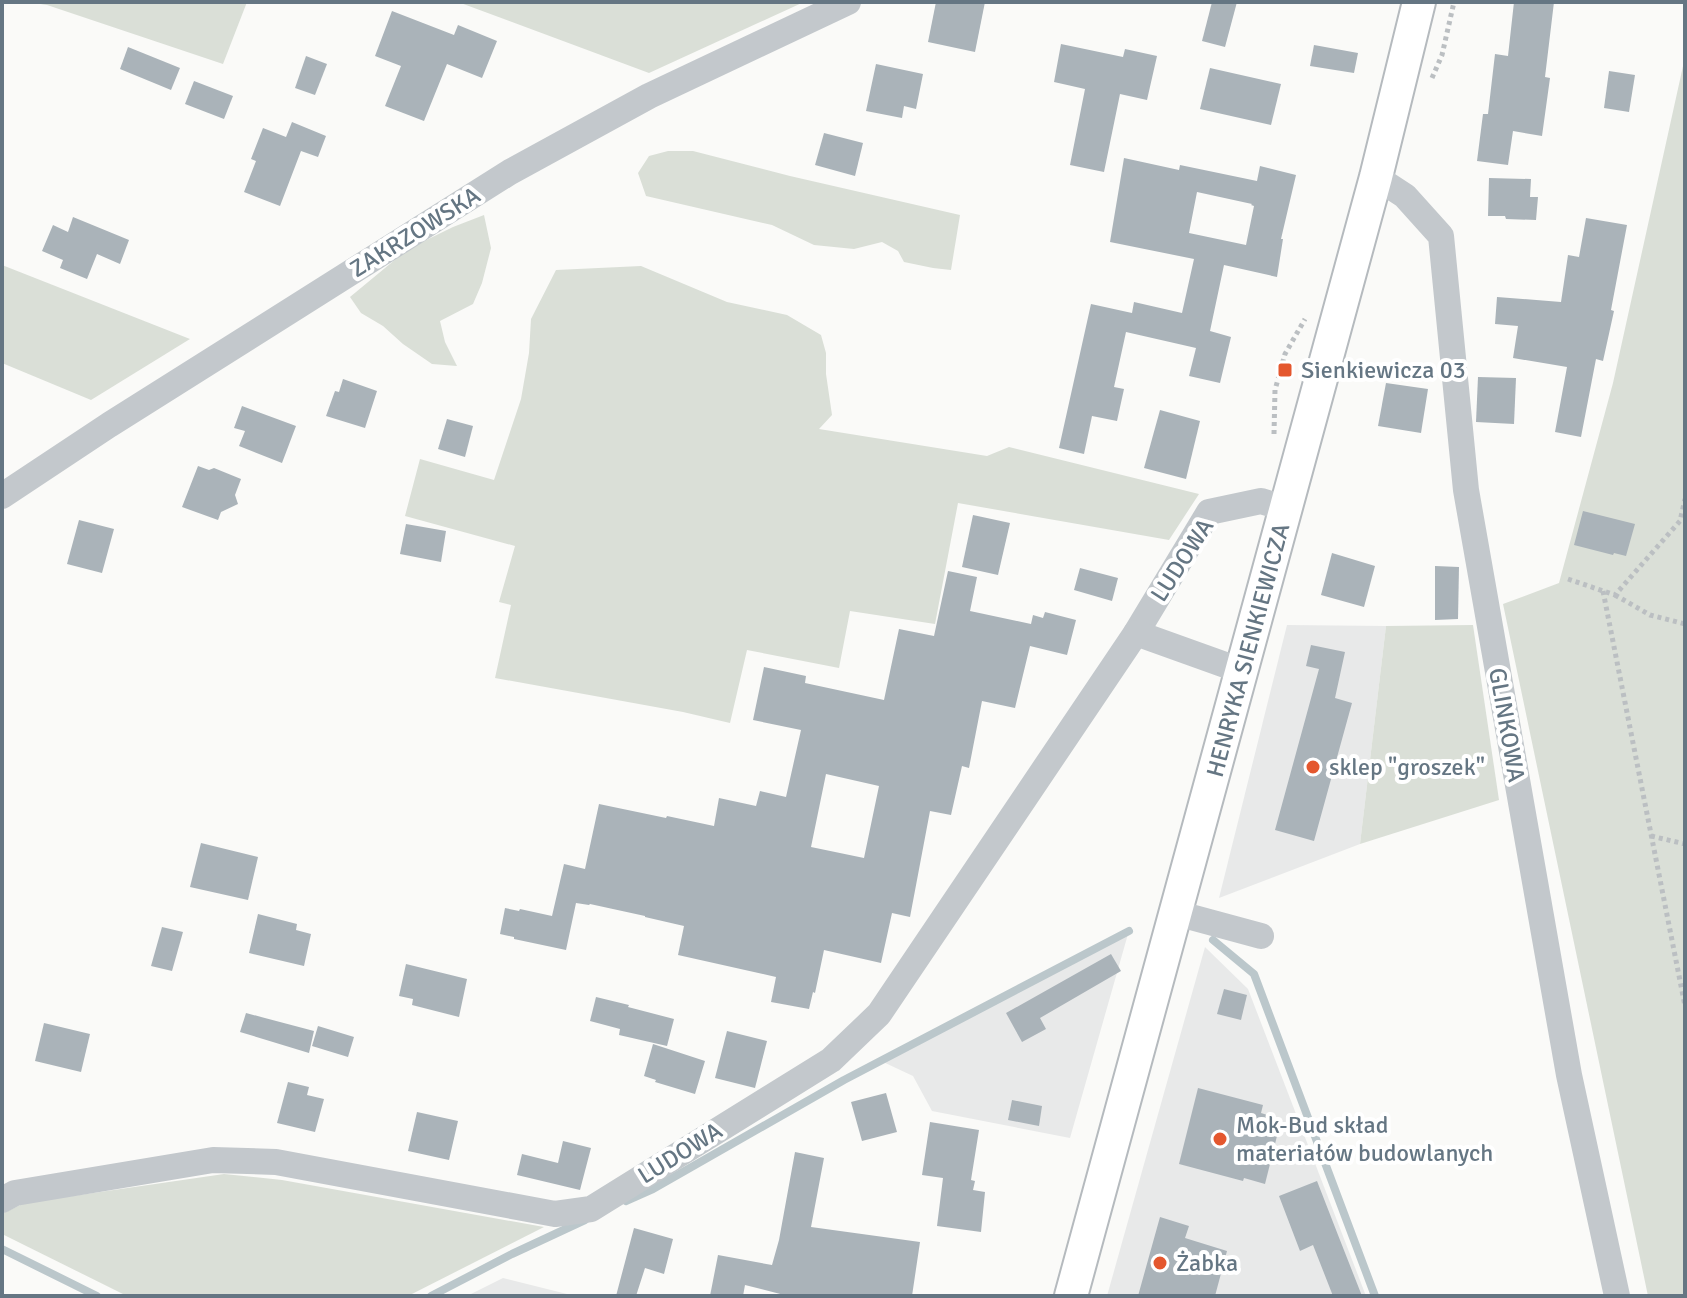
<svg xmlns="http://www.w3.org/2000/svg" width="1687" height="1298" font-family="Signika,sans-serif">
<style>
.built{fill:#e8e9e9}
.green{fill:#dadfd7}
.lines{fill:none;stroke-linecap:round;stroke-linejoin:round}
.stream{stroke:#bbc7cb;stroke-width:8}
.building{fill:#aab3b9;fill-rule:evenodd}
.major-casing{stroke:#b5babe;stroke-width:36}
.path{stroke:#bbbfc2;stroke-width:5;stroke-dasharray:4 4;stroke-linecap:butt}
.minor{stroke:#c3c8cc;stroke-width:26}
.major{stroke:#fff;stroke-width:32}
.poi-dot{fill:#e4572e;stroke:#fff;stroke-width:3}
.labels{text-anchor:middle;stroke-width:8;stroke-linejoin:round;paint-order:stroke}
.street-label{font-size:24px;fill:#657683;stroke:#fff}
.poi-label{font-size:24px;fill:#657683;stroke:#fff;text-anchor:start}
</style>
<rect width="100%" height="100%" fill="#fafaf8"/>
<g class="built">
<path d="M1287,625L1386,626L1360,844L1219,898Z"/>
<path d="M1128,934L1070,1138L932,1111L913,1076L881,1061Z"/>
<path d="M1205,947L1248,989L1366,1296H1107Z"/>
<path d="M503,1278L575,1296H467Z"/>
</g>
<g class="green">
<path d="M27,2H247L223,64L47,5Z"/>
<path d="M458,2H804L649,73Z"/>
<path d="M1685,57V1296H1648L1503,604L1559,583L1613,383Z"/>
<path d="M668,151H693L790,176L960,215L951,270L933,268L904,262L898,251L882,242L854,249L814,245L772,225L646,196L638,173L649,156Z"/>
<path d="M484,215L491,248L482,283L473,304L440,321L445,342L457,366L432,364L403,344L383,326L361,313L350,297L408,249L453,227Z"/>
<path d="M2,265L190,339L91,400L2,363Z"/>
<path d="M641,266L727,302L787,315L821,335L826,353V374L832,415L819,429L987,456L1009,447L1199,494L1169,540L958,503L935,624L850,611L839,668L747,650L730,723L683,712L495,678L511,605L499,602L515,546L405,516L420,459L494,480L521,399L529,353L531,319L556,270Z"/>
<path d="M1473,625L1499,800L1360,844L1386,626Z"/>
<path d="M224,1174L282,1180L544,1227L408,1296H127L2,1234V1214L24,1203Z"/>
</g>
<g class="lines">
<g class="stream">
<path d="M1213,940L1254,974L1375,1296"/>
<path d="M626,1201L653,1189L844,1080L1129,931"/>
<path d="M2,1249L97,1296"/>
<path d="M431,1296L512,1254L585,1220"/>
</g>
</g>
<g class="building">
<path d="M936,2H985L975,52L928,42Z"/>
<path d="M1212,2H1237L1225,47L1202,41Z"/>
<path d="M1514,2H1554L1545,77L1550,78L1542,136L1513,131L1508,165L1477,161L1483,114H1488L1495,54L1508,56Z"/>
<path d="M392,11L454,35L458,25L497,41L482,78L447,64L424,121L385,106L401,66L375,56Z"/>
<path d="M1061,44L1123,57L1125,49L1157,56L1147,100L1120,94L1104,172L1070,165L1085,89L1054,82Z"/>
<path d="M1314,45L1358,53L1354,73L1310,66Z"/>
<path d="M128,47L180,68L171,90L120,69Z"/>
<path d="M306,56L327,64L315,95L295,88Z"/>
<path d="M876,64L923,74L916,109L904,106L902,118L866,111Z"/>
<path d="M1210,68L1281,84L1271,125L1200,109Z"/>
<path d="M1609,71L1635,75L1629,112L1604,108Z"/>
<path d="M194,81L233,96L224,119L185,104Z"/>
<path d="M292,122L326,136L318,157L301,151L280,206L244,192L256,161L251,159L263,128L286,137Z"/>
<path d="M824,133L863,143L855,176L815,165Z"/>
<path d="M1124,158L1179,170L1180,165L1257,181L1260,166L1296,175L1281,239H1283L1277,277L1224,265L1210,331L1231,337L1220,383L1189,376L1196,348L1126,332L1114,387L1124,389L1117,421L1092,416L1084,454L1059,448L1091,304L1132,313L1134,302L1182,313L1194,259L1110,242ZM1197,192L1252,204L1251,205L1254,206L1246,245L1189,233Z"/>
<path d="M1489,178L1531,179L1530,197H1538L1536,220L1506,219L1505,216H1488Z"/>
<path d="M73,217L129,240L120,264L97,254L87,279L60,268L63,260L42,251L53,225L68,232Z"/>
<path d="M1586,218L1627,225L1611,310L1614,311L1603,361L1596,359L1581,437L1555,432L1567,367L1513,358L1518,326L1495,324L1497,297L1561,302L1568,255L1579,257Z"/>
<path d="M1478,377L1516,378L1514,424L1476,422Z"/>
<path d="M343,379L377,391L365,428L326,416L335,391L339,392Z"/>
<path d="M1386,383L1428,389L1421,433L1378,426Z"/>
<path d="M242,406L296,426L282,463L239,446L245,431L234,428Z"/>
<path d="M1160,410L1200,421L1186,479L1144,468Z"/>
<path d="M447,419L473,426L465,457L438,449Z"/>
<path d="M198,466L209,470L214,468L241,479L235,495L238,504L221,512L218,520L182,507Z"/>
<path d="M1583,511L1635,524L1626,556L1614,553L1613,555L1574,545Z"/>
<path d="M973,515L1010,523L998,575L962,567Z"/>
<path d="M79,520L114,529L102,573L67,564Z"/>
<path d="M406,524L446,531L441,562L400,554Z"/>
<path d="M1332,553L1375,566L1364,607L1321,595Z"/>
<path d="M1435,566L1459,567L1458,619L1435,620Z"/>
<path d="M1080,568L1118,578L1112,601L1074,590Z"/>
<path d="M948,571L977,577L970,611L1031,624L1033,615L1043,618L1045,612L1076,620L1067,655L1030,646L1015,708L982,701L969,768L962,766L951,815L930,811L910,917L892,913L881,963L824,950L815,993L813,992L809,1009L771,1002L776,977L678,955L684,926L645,917V916L590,904L589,905L576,903L566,950L514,939V937L500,934L505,908L519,911L520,909L552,916L564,864L585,869L599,804L666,818L667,816L714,826L719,798L756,806L760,791L786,797L801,730L753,720L764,667L806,676L805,683L884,700L899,629L934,636ZM826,774L879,786L864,858L811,847Z"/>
<path d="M1311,645L1345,652L1335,698L1352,703L1314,841L1275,830L1319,669L1306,666Z"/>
<path d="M201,843L258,857L248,900L190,887Z"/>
<path d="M258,914L297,924L296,930L311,934L304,966L249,953Z"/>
<path d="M162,927L183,932L172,971L151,966Z"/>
<path d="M1111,954L1121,971L1040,1018L1046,1029L1022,1042L1006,1013Z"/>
<path d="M406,964L467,979L459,1017L412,1005L413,999L399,996Z"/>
<path d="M1224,989L1247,995L1241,1020L1217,1014Z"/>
<path d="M596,997L629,1005L628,1007L674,1019L667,1046L619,1035L620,1029L590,1021Z"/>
<path d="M246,1013L314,1031L309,1053L240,1032Z"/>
<path d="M44,1023L90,1034L81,1072L35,1061Z"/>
<path d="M318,1026L354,1037L348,1057L312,1046Z"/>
<path d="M727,1031L767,1041L755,1088L715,1078Z"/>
<path d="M653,1044L705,1061L695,1094L655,1082L656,1080L644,1076Z"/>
<path d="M288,1082L309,1087L307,1095L324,1099L315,1132L277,1123Z"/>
<path d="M1198,1088L1263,1105L1261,1113L1274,1117L1270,1134L1277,1136L1265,1184L1244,1178L1243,1181L1179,1164Z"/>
<path d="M886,1093L897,1132L862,1141L851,1102Z"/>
<path d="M1012,1100L1042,1106L1039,1126L1008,1120Z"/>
<path d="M417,1112L458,1121L449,1160L408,1151Z"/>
<path d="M930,1122L979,1130L971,1180L975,1181L973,1190L985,1192L981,1232L937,1226L943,1178L922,1175Z"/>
<path d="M563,1141L591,1148L580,1190L517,1175L522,1154L558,1163Z"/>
<path d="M795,1152L824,1158L811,1227L920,1242L912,1296H788L745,1285L743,1296H710L718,1255L772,1265L779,1240Z"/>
<path d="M1317,1181L1338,1235L1362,1296H1333L1313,1245L1300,1251L1279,1196Z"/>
<path d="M1160,1217L1189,1226L1185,1238L1227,1251L1215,1296H1138Z"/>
<path d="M634,1228L673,1239L664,1274L645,1268L636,1296H616Z"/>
</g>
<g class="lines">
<defs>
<path id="major" d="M1071,1296L1376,177L1419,2"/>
</defs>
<use href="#major" class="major-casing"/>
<g class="path">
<path d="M1432,78L1442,55L1454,2"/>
<path d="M1274,434L1275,390L1285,354L1305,319"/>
<path d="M1568,579L1615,595L1680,521L1685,499"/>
<path d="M1603,591L1685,1006"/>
<path d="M1615,595L1650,615L1685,624"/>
<path d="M1651,836L1685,844"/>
</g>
<g class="minor">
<path d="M1376,177L1405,196L1441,236L1466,490L1569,1075L1617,1296"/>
<path d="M2,496L109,425L510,172L649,96L848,2"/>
<path d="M1136,633L1209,512L1261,501L1287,509"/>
<path d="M1176,913L1261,936"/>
<path d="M2,1200L15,1193L213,1160L276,1162L555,1214L591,1209L831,1060L879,1014L1136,633L1242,671"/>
</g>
<use href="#major" class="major"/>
</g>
<g class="poi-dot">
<rect x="1277" y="362" width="16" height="16" rx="4"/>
<circle cx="1313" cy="767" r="8"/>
<circle cx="1220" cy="1139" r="8"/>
<circle cx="1160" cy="1263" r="8"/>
</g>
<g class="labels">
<g class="street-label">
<text transform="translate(415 232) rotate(-32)" y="8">ZAKRZOWSKA</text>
<text transform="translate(1182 560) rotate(-57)" y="8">LUDOWA</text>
<text transform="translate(1248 650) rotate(-75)" y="8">HENRYKA SIENKIEWICZA</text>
<text transform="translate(1507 725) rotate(80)" y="8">GLINKOWA</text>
<text transform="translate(680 1153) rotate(-32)" y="8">LUDOWA</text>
</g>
<g class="poi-label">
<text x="1301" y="378">Sienkiewicza 03</text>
<text x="1329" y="775">sklep "groszek"</text>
<text x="1236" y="1133">Mok-Bud skład<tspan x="1236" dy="28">materiałów budowlanych</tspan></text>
<text x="1176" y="1271">Żabka</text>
</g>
</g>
<rect width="1687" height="1298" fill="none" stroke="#657683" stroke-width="8"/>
</svg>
